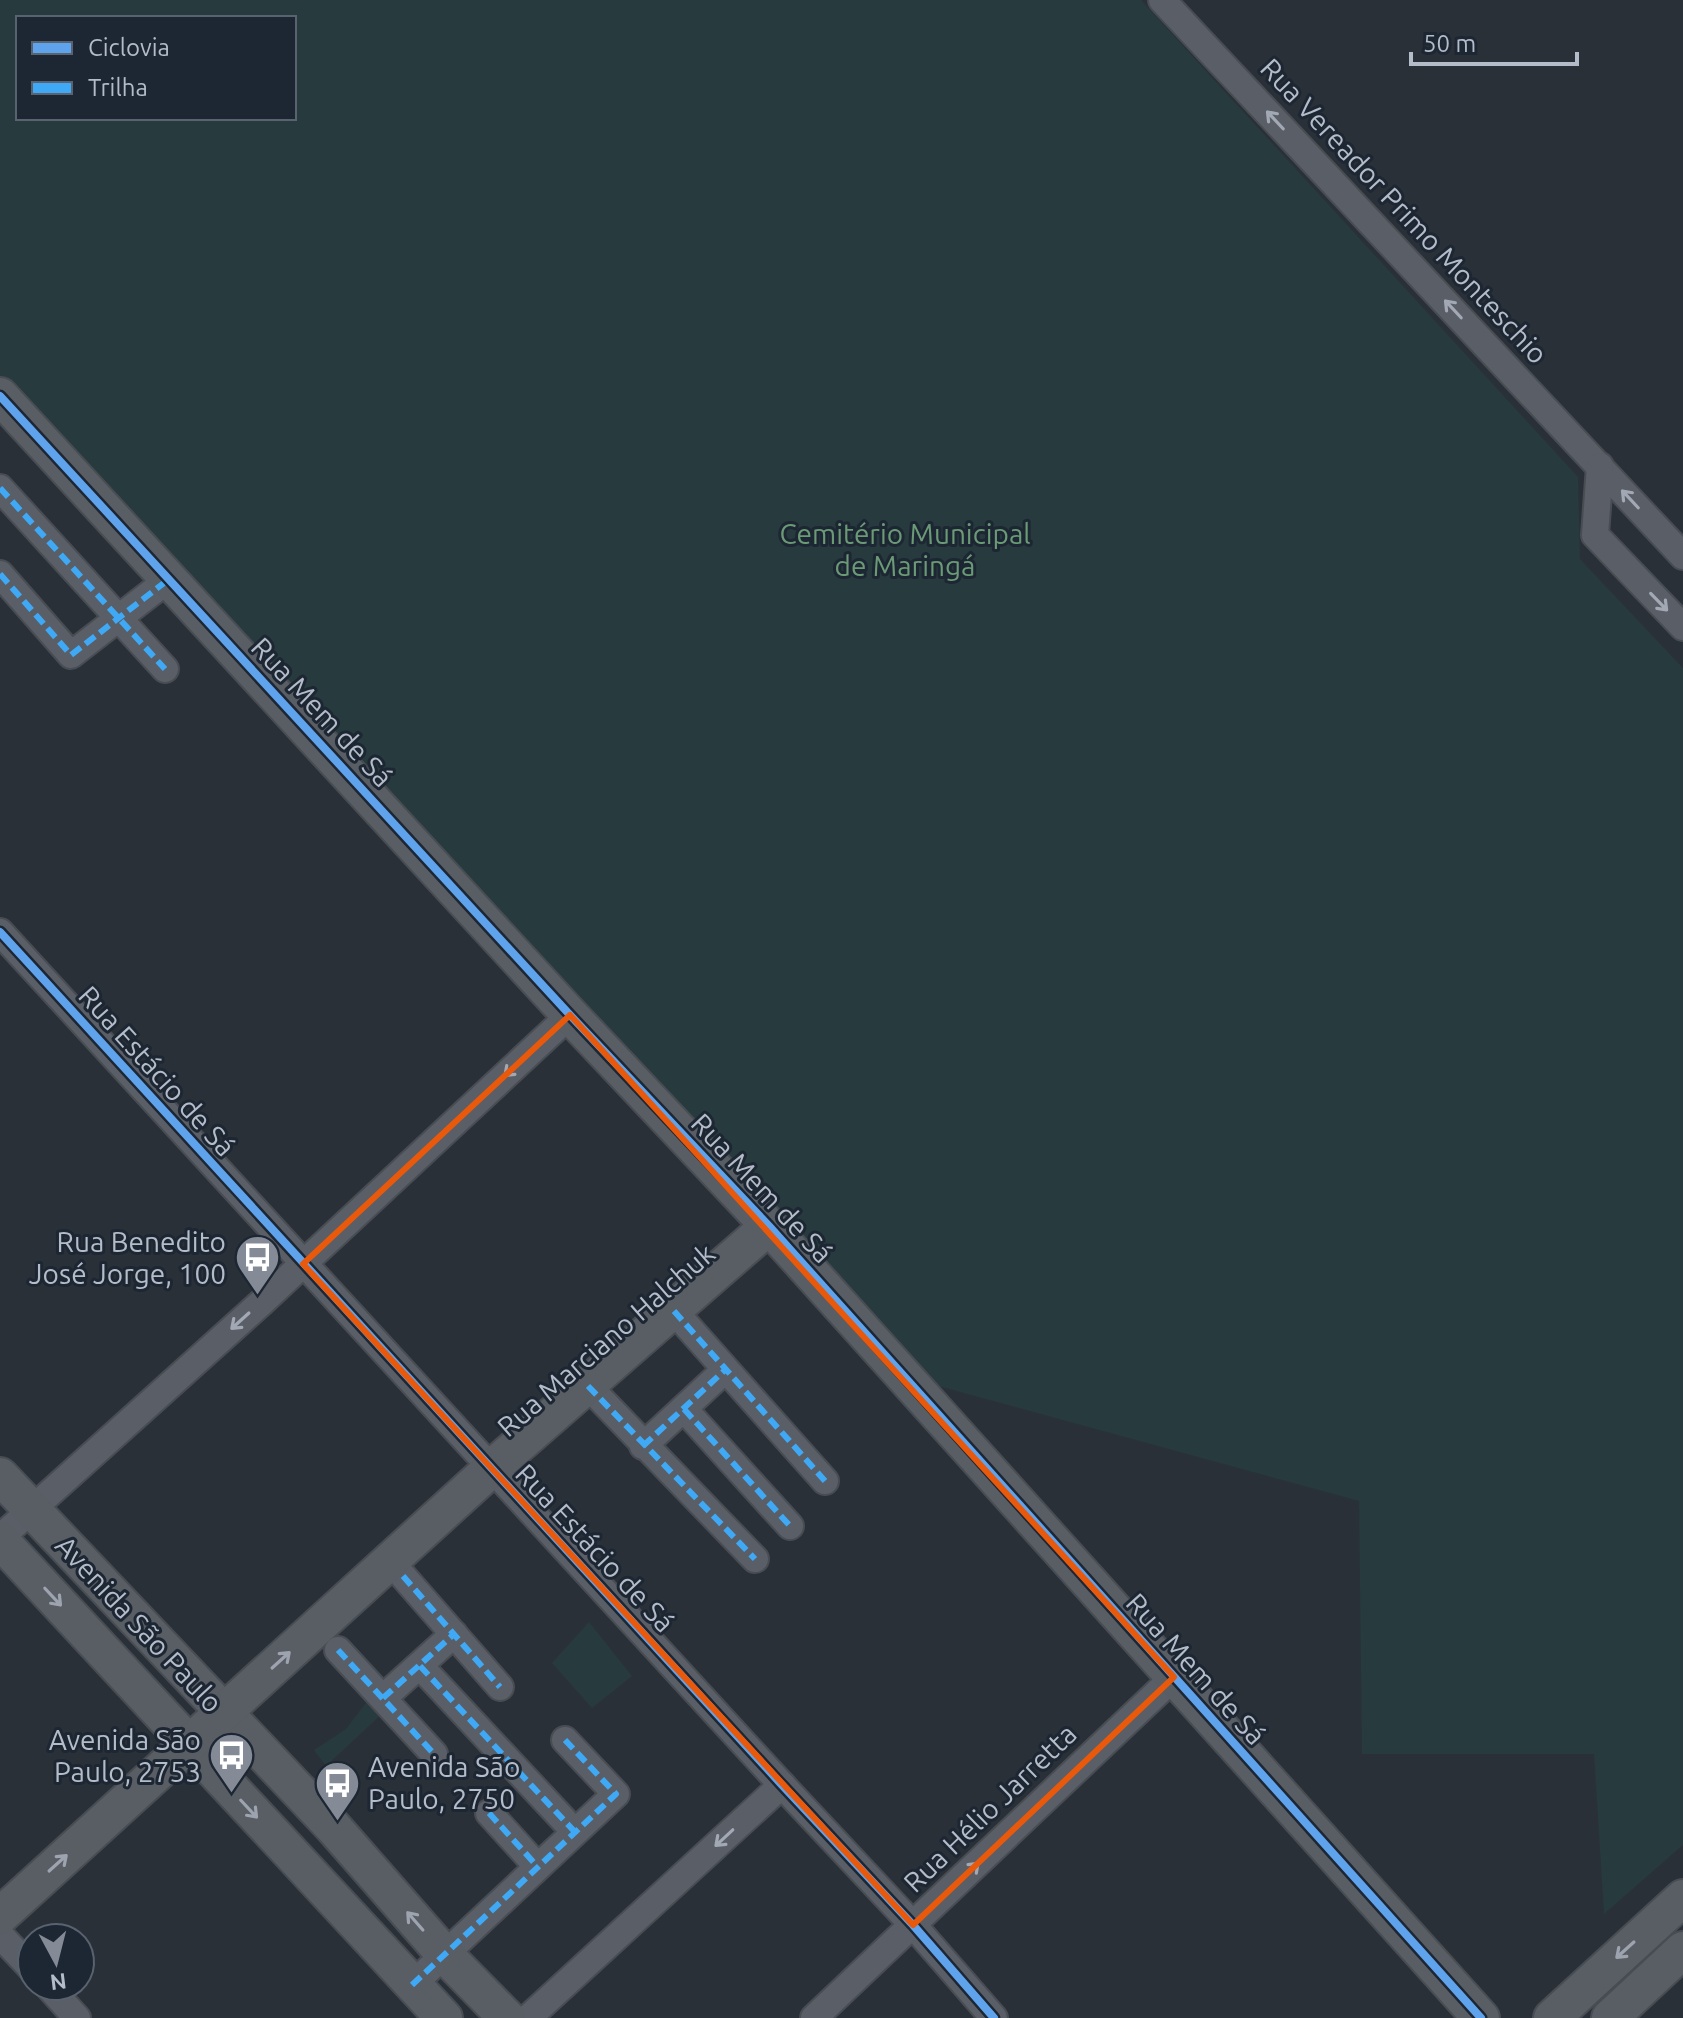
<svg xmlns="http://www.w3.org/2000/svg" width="1683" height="2018" font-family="Ubuntu,sans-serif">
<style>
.green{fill:#273a3e;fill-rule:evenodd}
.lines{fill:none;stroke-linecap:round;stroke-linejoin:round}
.street-casing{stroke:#484c53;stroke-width:30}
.secondary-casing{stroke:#484c53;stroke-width:40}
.street{stroke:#5a5e66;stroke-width:26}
.secondary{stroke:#595d64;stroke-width:36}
.quiet{stroke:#3fa9f5;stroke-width:6;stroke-dasharray:12 6;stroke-linecap:butt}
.cycleway-casing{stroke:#1d2633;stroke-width:13}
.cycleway{stroke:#60a3ed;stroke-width:8}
.oneway{stroke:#a2a9b5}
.oneway2{stroke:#9da4b0}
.marked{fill:none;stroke:#e8590c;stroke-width:6;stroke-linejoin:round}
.labels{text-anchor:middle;stroke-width:6;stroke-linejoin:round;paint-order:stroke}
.street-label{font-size:28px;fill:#b4bcc9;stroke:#1d2633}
.park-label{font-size:28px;fill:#6b9a76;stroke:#1d2633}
.poi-label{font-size:28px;fill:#b4bcc9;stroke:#1d2633;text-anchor:end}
</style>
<rect width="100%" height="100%" fill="#2a3038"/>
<g class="green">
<path d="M0,0H1141L1578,477L1580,559L1683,668V1845L1604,1914L1594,1754H1362L1359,1501L938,1386L0,376ZM18,18H294V118H18Z"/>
<path d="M589,1622L632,1676L592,1708L552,1663Z"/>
<path d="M372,1695L386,1710L326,1766L314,1750L346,1729Z"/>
</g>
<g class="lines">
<defs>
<g id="street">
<path d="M1162,0L1683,556"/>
<path d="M1600,466L1595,535L1683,627"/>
<path d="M0,488L165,669"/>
<path d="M0,574L71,655L169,579"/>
<path d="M0,932L782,1785L913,1925L994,2018"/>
<path d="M674,1311L825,1481"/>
<path d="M588,1386L755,1559"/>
<path d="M684,1409L790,1526"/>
<path d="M643,1446L725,1370"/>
<path d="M0,1538L261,1303L570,1015"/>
<path d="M403,1576L500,1687"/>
<path d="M338,1650L434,1754"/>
<path d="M420,1666L574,1831"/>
<path d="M383,1698L454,1634"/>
<path d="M489,1813L537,1866"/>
<path d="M0,1935L32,1969"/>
<path d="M412,1985L616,1794L565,1740"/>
<path d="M48,1986L77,2018"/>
<path d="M528,2018L782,1785"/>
<path d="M814,2018L1174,1677"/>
</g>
<g id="secondary">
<path d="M0,396L570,1015L769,1226L1481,2018"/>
<path d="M0,1476L334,1828L445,1955L507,2018"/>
<path d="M0,1540L444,2018"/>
<path d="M0,1916L492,1468L769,1226"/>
<path d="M1552,2018L1683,1898"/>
<path d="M1610,2018L1683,1950"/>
</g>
</defs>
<use href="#street" class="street-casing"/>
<use href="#secondary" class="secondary-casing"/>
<use href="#street" class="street"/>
<use href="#secondary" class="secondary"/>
<g class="quiet">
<path d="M0,488L165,669"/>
<path d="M0,574L71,655L169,579"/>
<path d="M674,1311L825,1481"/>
<path d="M588,1386L755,1559"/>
<path d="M684,1409L790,1526"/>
<path d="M643,1446L725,1370"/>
<path d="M403,1576L500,1687"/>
<path d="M338,1650L434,1754"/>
<path d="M420,1666L574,1831"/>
<path d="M383,1698L454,1634"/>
<path d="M489,1813L537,1866"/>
<path d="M412,1985L616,1794L565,1740"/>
</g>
<defs>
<g id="cycleway">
<path d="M0,396L570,1015L769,1226L1481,2018"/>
<path d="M0,932L782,1785L913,1925L994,2018"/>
</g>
</defs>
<use href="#cycleway" class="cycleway-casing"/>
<use href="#cycleway" class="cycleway"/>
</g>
<defs><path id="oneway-shaft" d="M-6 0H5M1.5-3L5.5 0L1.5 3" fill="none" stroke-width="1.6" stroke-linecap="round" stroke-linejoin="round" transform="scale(2)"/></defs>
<g class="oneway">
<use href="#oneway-shaft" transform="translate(1275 120) rotate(-133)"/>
<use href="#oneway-shaft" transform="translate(1453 309) rotate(-133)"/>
<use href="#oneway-shaft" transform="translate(1630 499) rotate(-133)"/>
<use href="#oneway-shaft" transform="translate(1659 602) rotate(46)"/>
<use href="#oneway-shaft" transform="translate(513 1068) rotate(137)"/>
<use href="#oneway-shaft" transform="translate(240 1321) rotate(138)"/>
<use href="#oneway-shaft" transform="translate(724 1838) rotate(137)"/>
<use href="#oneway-shaft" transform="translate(970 1871) rotate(-44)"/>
</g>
<g class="oneway2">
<use href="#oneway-shaft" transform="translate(53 1597) rotate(47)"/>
<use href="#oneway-shaft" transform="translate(281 1660) rotate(-42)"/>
<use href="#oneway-shaft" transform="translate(249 1809) rotate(47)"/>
<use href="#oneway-shaft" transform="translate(58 1863) rotate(-42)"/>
<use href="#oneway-shaft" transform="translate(415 1921) rotate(-131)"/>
<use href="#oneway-shaft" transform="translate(1625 1950) rotate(138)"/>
</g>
<path class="marked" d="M570,1015L1174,1677L913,1925L303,1264Z"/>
<defs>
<symbol id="bus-pin" viewBox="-11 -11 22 30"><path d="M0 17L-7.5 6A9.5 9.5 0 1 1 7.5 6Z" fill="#848b96" stroke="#1d2633"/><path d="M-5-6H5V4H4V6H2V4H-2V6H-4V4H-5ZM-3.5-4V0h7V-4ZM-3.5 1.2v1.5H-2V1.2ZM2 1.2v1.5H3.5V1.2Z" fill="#fff"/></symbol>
</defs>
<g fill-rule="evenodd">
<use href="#bus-pin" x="232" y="1232" width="51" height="69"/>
<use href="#bus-pin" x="206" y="1730" width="51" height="69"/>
<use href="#bus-pin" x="312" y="1758" width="51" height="69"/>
</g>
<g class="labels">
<g class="street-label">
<text transform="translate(1404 211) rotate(47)" y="10">Rua Vereador Primo Monteschio</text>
<text transform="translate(322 712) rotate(47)" y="10">Rua Mem de Sá</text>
<text transform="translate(157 1071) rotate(48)" y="10">Rua Estácio de Sá</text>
<text transform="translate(762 1188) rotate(47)" y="10">Rua Mem de Sá</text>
<text transform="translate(606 1340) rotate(-41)" y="10">Rua Marciano Halchuk</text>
<text transform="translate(595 1548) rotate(47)" y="10">Rua Estácio de Sá</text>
<text transform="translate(139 1624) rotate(47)" y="10">Avenida São Paulo</text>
<text transform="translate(1196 1669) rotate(48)" y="10">Rua Mem de Sá</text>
<text transform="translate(990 1808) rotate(-44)" y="10">Rua Hélio Jarretta</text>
</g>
<g class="park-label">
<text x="905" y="544">Cemitério Municipal<tspan x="905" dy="32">de Maringá</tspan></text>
</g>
<g class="poi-label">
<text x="226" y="1252">Rua Benedito<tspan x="226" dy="32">José Jorge, 100</tspan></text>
<text x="201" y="1750">Avenida São<tspan x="201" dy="32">Paulo, 2753</tspan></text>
<text x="368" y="1777" text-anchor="start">Avenida São<tspan x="368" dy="32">Paulo, 2750</tspan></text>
</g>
</g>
<rect x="16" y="16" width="280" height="104" fill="#1d2633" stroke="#59626f" stroke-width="2"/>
<rect x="32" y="42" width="40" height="12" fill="#60a3ed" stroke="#59626f" stroke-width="2"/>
<text x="88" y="56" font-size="24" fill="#b4bcc9">Ciclovia</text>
<rect x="32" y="82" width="40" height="12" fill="#3fa9f5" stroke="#59626f" stroke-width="2"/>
<text x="88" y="96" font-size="24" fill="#b4bcc9">Trilha</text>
<g transform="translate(56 1962) rotate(173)"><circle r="38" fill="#1d2633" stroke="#59626f" stroke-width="2"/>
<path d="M0-6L14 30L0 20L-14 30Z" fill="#848b96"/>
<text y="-12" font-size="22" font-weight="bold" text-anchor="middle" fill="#b4bcc9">N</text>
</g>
<path d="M1411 52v12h166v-12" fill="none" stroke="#b4bcc9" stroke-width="4"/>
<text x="1423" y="52" font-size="24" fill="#b4bcc9" stroke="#1d2633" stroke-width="6" paint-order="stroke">50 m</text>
</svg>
